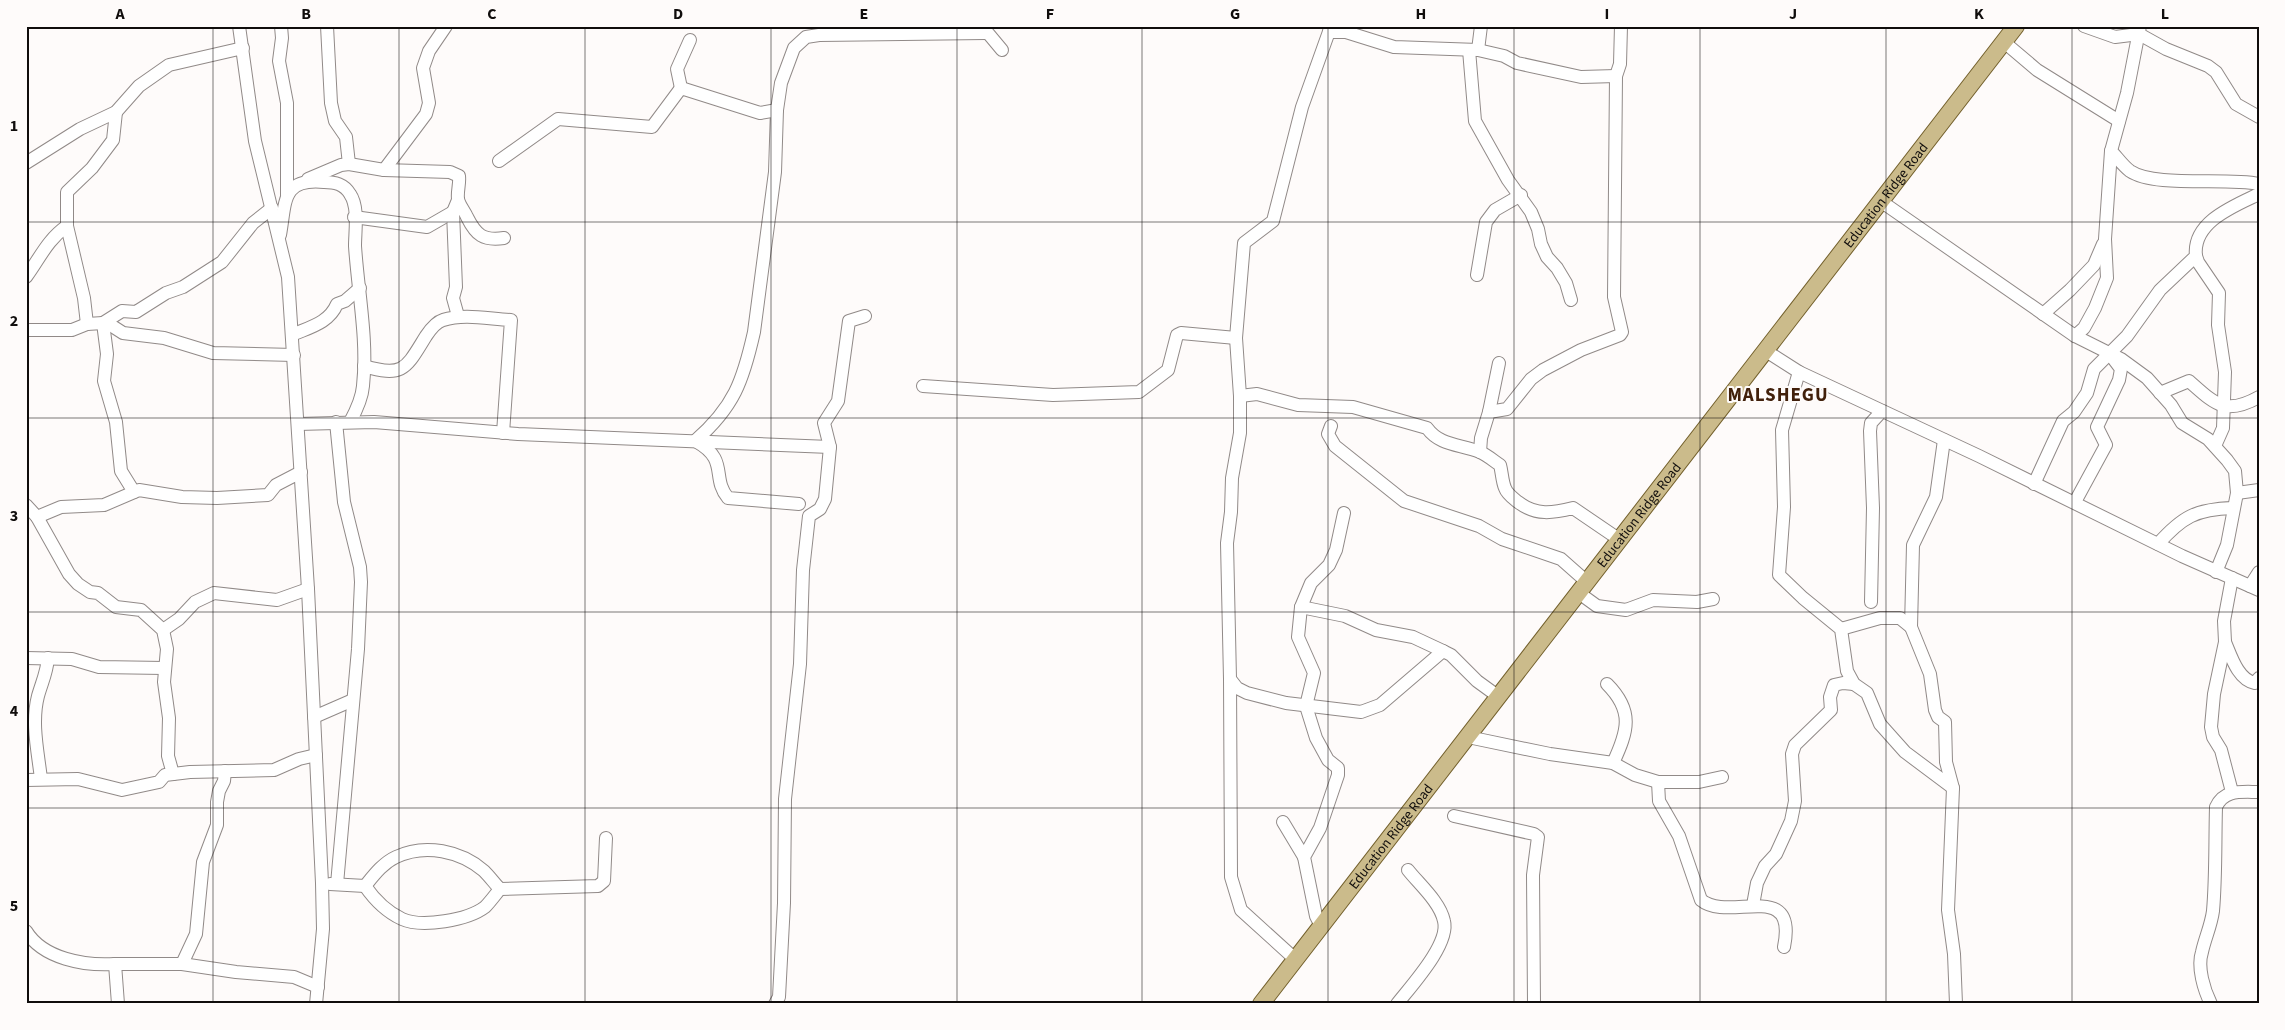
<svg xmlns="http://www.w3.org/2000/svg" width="2285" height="1030" font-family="'Source Sans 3',sans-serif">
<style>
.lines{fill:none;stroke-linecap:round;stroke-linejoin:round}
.minor-casing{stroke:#918a88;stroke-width:14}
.major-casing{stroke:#73602c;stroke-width:18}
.minor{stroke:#fff;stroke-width:12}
.major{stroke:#cbbb8b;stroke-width:16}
.grid{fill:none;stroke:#100d0c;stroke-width:1;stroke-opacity:0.55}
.labels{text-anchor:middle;stroke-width:4;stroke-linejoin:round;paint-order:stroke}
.street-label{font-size:14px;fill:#100d0c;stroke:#fefbfa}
.district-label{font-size:19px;font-weight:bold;letter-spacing:1px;fill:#41200b;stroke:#fefbfa}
.neatline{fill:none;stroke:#100d0c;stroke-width:2}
.grid-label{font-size:16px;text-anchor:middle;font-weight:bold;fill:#100d0c}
</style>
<rect width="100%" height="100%" fill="#fefbfa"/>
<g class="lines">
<defs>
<g id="minor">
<path d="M239,26L255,141L288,277L308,589L322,883L323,929L316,1004"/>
<path d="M281,26L282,38L279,61L287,103V195"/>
<path d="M327,26L331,103L335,121L346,137L349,164"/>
<path d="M982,26L1002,50"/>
<path d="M1331,26L1302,107L1273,221L1244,243L1236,338L1240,396V433L1232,478L1231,512L1227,543L1230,679L1237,688L1247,693L1286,703L1361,712L1380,705L1443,651L1451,655L1477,681L1499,697"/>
<path d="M2084,26L2115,37L2139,34L2166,49L2208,66L2216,72L2236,104L2259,117"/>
<path d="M2140,26L2127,93L2111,151C2117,157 2123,166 2130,171C2155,188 2226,177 2259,184"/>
<path d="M1329,32H1346L1394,47L1478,50L1504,56L1517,63L1581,77L1616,76"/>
<path d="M2004,42L2037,70L2119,121"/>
<path d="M1469,50L1475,121L1508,180L1531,212L1538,229L1541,244L1547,257L1557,268L1566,283L1571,300"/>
<path d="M1478,50L1481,26"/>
<path d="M681,88L677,69L690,40"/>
<path d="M499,161L558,119L652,127L681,88L760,113L777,110"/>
<path d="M26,163L80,129L116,112L139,86L169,65L243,48"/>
<path d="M384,170L426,114L429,103L423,68L429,51L446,26"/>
<path d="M308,179L341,165L349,164L384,170L450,172L459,176C460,184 457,191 458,199C459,205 465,212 467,217C476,235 483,241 504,238"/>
<path d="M458,200L453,212L456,287L453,298L458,316"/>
<path d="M1882,202L2075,336L2121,359L2147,378L2171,405L2182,423L2208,439L2227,460L2235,471L2237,493L2227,545L2216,572"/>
<path d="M354,217L427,227L453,212"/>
<path d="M280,235C286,202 281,178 324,182C335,182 344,184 350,194C359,207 355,231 355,246C358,292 368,340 363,386C362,399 356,411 350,422"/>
<path d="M2196,256L2198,262L2219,293L2218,325L2225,372L2223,428L2215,446"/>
<path d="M1477,275L1486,222L1495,210L1521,195"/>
<path d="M26,277C40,258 47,240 67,226"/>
<path d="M2043,314L2070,290L2094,265L2103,244"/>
<path d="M87,324L84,298L67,226V192L92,168L113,140L116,112"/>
<path d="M26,330H72L87,324L103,323L109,324L123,333L164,338L213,353L294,355"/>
<path d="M292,335C310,327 329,323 337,304L345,301L360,288"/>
<path d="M2075,336L2084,328L2095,308L2107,278L2105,239L2111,151"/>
<path d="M1766,351L1799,372L1979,456L2182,556L2259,590"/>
<path d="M364,366C404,378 406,368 426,336C430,330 436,322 443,320C464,313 489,319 511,320L503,433"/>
<path d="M1799,372L1782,430L1784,507L1779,575L1803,598L1841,629L1847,671L1854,684L1867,693L1880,724L1905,752L1953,788"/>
<path d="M923,386L1053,395L1139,392L1168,370L1177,335L1181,333L1236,338"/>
<path d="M2160,393L2189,381C2215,404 2225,416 2259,397"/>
<path d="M1240,396L1257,394L1298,405L1353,407L1427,428C1440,446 1460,444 1480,452C1487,455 1494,461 1500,465C1502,472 1502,481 1505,488C1507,494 1513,498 1518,502C1536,516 1553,513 1573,508L1620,540"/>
<path d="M1489,412L1499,363"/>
<path d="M336,422L344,502L360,567L361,582L358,649L337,884"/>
<path d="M298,424L374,422L518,434L830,447"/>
<path d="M1331,426L1328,434L1335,446L1404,501L1479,526L1502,539L1561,559L1587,582"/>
<path d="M1944,440L1936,497L1913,545L1911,627L1930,674L1935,710L1938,717L1945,722L1946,762L1953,788L1948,910L1954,954L1956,1004"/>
<path d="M695,441C734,407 743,381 754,332L775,172L777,110L781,83L794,48L806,37L819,35L986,33"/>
<path d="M697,442C729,460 711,478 728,498L799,504"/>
<path d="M1480,452L1481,438L1489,412L1507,409L1531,379L1543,370L1581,350L1620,335L1622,332L1614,297L1616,76L1620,64L1621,26"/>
<path d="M2034,484L2063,421L2074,412L2087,393L2094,369L2127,336L2160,290L2196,256C2192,222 2234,206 2259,194"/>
<path d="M134,492L121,471L116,422L104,381L107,354L103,323L122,311L136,312L166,293L183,287L222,262L253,223L272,208"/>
<path d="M2237,493L2259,490"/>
<path d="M2075,502L2106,445L2097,427L2119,380L2121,369L2112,357"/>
<path d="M26,505L37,517L69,574L78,584L90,592L98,593L116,607L141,610L163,630L167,649L164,682L169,718L168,756L173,774"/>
<path d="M37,517L61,507L104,505L139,490L182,497L217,498L268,495L276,485L301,472"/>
<path d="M2158,544C2182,517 2196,509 2233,508"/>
<path d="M2232,578L2224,621L2225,642L2214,694L2211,727L2213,737L2221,750L2232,792"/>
<path d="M2250,586L2259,572"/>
<path d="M1579,593L1597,606L1626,610L1653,600L1697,602L1713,599"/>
<path d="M1871,602L1873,508L1870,431L1871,423L1882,411"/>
<path d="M1301,607L1345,616L1376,630L1413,637L1443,651"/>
<path d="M1841,629L1880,618H1900L1911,627"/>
<path d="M163,630L179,619L195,602L214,593L277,600L308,589"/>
<path d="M2225,642C2231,656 2238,680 2255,683L2259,678"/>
<path d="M26,658L72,659L99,667L164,668"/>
<path d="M1230,679L1231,877L1241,910L1295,959"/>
<path d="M1607,684C1634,711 1628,731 1613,763"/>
<path d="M314,717L353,700"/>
<path d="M1468,737L1550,754L1613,763L1635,775L1658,782H1699L1722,777"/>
<path d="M41,779C38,752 31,723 38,696C42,682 47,672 48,658"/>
<path d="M26,780L78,779L122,790L159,782L165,775L190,772L274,770L299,759L316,755"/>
<path d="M1658,782L1659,801L1679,836L1701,900C1729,923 1798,878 1784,947"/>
<path d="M1454,816L1534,834L1538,837L1533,875L1534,1004"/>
<path d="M1283,822L1304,857"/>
<path d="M330,884L365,886"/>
<path d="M365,886C374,875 383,863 396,857C425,843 461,851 484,871C490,877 495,884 500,889L598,886L604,881L606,838"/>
<path d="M365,886C374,899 387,912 402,919C422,928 468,920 485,907C490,902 495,895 500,889"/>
<path d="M1753,905L1757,883L1765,866L1776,854L1791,821L1795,801L1792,754L1795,745L1831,710L1830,697L1834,685L1843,683L1854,684"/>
<path d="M1321,926L1316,916L1304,857L1320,828L1338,775V768L1328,760L1316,738L1306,706L1314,673L1298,637L1301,607L1311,583L1329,565L1336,550L1344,513"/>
<path d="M26,931C43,959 85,966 115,964L118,1004"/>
<path d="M115,964H182L196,934L203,862L217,825V802L219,791L224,781L225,771"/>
<path d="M182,964L236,972L294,977L318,987"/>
<path d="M775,1004L779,997L784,903L785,799L800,664L803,570L809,516L820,509L825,499L830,447L824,423L838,401L849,321L865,316"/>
<path d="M1397,1004C1411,986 1450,944 1444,921C1440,902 1419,884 1408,870"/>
<path d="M2211,1004C2204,990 2197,967 2202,952C2205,938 2211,926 2213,911C2216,877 2215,842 2216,807C2224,789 2241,792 2259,792"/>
</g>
<g id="major">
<path id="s1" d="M1261,1004L2016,26"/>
</g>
</defs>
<use href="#minor" class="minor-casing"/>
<use href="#major" class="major-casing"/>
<use href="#minor" class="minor"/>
<use href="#major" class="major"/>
</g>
<path class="grid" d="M213,26V1004M399,26V1004M585,26V1004M771,26V1004M957,26V1004M1142,26V1004M1328,26V1004M1514,26V1004M1700,26V1004M1886,26V1004M2072,26V1004M26,222H2259M26,418H2259M26,612H2259M26,808H2259"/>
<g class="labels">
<g class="street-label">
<text dy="5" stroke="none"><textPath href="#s1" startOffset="1022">Education Ridge Road</textPath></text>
<text dy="5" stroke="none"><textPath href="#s1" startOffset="618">Education Ridge Road</textPath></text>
<text dy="5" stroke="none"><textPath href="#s1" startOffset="212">Education Ridge Road</textPath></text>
</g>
<g class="district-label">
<text x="1778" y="401">MALSHEGU</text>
</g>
</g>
<rect width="2285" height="1030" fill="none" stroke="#fefbfa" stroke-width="55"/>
<rect x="28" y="28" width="2230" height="974" class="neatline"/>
<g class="grid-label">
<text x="120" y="19">A</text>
<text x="306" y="19">B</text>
<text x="492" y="19">C</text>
<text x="678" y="19">D</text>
<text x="864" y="19">E</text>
<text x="1050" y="19">F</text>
<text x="1235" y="19">G</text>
<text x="1421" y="19">H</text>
<text x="1607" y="19">I</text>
<text x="1793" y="19">J</text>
<text x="1979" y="19">K</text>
<text x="2165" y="19">L</text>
<text x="14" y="131">1</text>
<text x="14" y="326">2</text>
<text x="14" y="521">3</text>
<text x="14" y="716">4</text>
<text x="14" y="911">5</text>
</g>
</svg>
